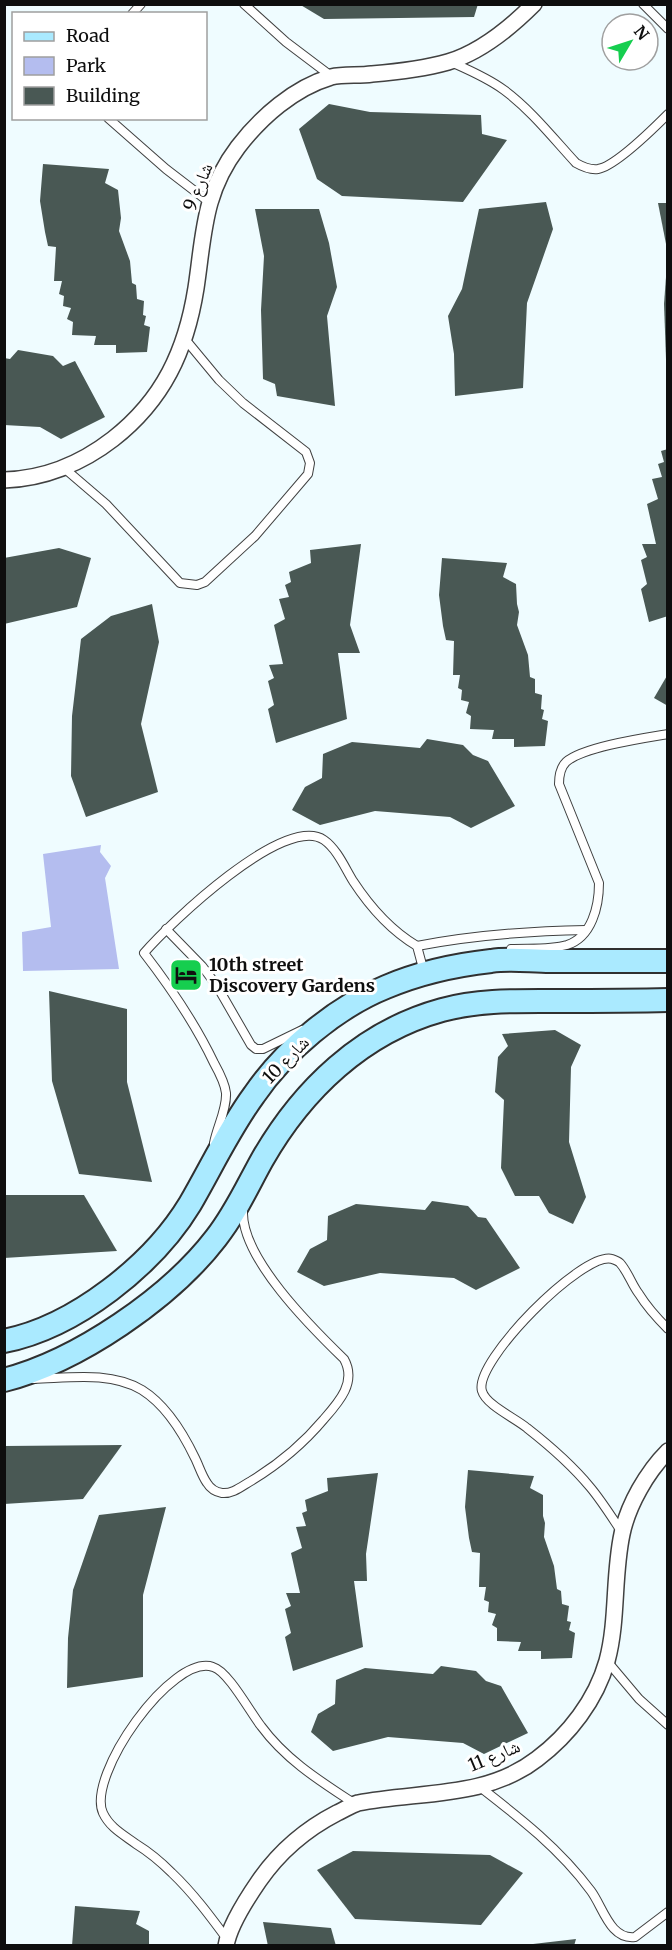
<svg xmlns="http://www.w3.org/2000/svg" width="672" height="1950" font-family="Merriweather,'Noto Naskh Arabic',serif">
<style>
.green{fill:#b4bdef}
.building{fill:#495854}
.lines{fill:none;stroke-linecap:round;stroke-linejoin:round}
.lane-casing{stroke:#414141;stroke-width:10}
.street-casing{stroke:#414141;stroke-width:18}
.secondary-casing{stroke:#303030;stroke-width:26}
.lane{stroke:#fff;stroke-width:8}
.street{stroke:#fff;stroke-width:15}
.secondary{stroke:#aaeaff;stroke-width:22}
.labels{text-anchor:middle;stroke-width:6;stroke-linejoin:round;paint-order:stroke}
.street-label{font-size:18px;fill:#0e0e0e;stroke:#fff}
.poi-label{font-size:18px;font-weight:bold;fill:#0e0e0e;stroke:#fff;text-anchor:start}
</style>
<rect width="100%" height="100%" fill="#effcff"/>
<path class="green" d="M101,845L100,852L111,866L105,878L119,969L23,971L22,932L51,927L43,854Z"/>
<g class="building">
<path d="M299,4H478L474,17L324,19Z"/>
<path d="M329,104L370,112L481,115L482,134L507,140L463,202L342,196L317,179L299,129Z"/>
<path d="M43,164L109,169L105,183L118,190L121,218L119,231L130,261L132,283L136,285L137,299L144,301L143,315L146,316L144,325L150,327L147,352L116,353V345H94L96,336L72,335L73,322L67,319L71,308L63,306L64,296L59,294L62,281H54L56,247L48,246L45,232L40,201Z"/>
<path d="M546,202L553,229L527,303L523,388L455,396L454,354L448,316L462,289L479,209Z"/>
<path d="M658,203H668V244H666Z"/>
<path d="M255,209H319L329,243L337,287L327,316L335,406L277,396L275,384L263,379L261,310L264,256Z"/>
<path d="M666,277H668V359H666L664,304Z"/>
<path d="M18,350L53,356L63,366L75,361L105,417L61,439L40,427L4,425V358L10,359Z"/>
<path d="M668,449V616L649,622L641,589L647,584L641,560L647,557L642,544H656L647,504L658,499L652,479L662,477L658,464L664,462L661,451Z"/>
<path d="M361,544L350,625L360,653H338L347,719L276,743L268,709L274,705L268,681L274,678L269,665L283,664L274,625L285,619L279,599L289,597L285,585L291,582L289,572L311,563L310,550Z"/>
<path d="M59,548L91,558L77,607L4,624V558Z"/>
<path d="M442,558L507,563L503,577L516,584L517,604L519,612L517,625L528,655L530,677L535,679V693L542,695L541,709L544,710L542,719L548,721L545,746L514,747V739H492L494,730L470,729L471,716L466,713L469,702L461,700L462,690L458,688L460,675H453L454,641L446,640L443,626L439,595Z"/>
<path d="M152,604L159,642L141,724L158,792L86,817L71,776L72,716L81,639L111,616Z"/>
<path d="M668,674V706L654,698Z"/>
<path d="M427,739L463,745L473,755L488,761L515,806L471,828L450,817L375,811L320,825L292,810L305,787L322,778L323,754L352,742L420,748Z"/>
<path d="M49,991L127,1009V1082L152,1182L79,1174L52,1081Z"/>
<path d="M555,1030L581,1045L571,1067L569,1142L586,1197L573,1224L549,1213L539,1196H515L501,1168L504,1100L495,1092L498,1057L508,1046L502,1034Z"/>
<path d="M4,1195H84L117,1251L4,1258Z"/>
<path d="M432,1201L468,1206L478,1217L486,1218L520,1268L476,1290L454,1278L380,1273L324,1286L297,1272L310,1249L327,1240L328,1216L356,1204L425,1210Z"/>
<path d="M122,1445L83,1499L4,1504V1446Z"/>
<path d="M468,1470L534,1476L530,1488L543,1495V1516L545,1523L544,1537L554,1566L557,1589L561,1591L562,1604L569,1606L567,1621L571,1622L569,1630L575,1633L572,1658L541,1659V1651H518L521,1642L497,1641V1628L492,1625L496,1614L488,1612L489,1602L484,1600L486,1587H479L480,1553L472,1552L469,1538L465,1507Z"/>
<path d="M378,1473L366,1554L367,1581H354L363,1647L293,1671L285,1637L291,1633L285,1609L291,1606L286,1593H300L291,1553L302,1548L296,1527L306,1526L302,1513L307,1511L305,1500L328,1491L327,1478Z"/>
<path d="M166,1507L143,1595V1677L67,1688L68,1638L73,1590L99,1515Z"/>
<path d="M441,1666L476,1671L486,1681L501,1686L528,1733L484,1754L463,1743L388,1737L333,1751L311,1732L318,1714L335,1704L336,1680L365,1668L433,1674Z"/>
<path d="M353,1851L490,1855L523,1873L481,1925L355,1919L317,1870Z"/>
<path d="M75,1906L140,1911L136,1924L149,1931V1946H72Z"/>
<path d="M263,1922L331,1928L336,1946H268Z"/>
<path d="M576,1939L574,1946H533V1944Z"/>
</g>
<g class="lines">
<defs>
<g id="lane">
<path d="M244,4L286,42L331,76"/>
<path d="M643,4L668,29"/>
<path d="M132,14L141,4"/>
<path d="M451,62C469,70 488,78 504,90C531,110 553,138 576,163C583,167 590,170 598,169C616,166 654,128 668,114"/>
<path d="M108,118L166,169L209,202"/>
<path d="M64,468L106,504L180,583L197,585L205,582L255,536L308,474L310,463L306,452L243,403L219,380L185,339"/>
<path d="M166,929L202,966L217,986L251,1045L256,1049H263L302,1030"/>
<path d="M417,946C474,935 529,931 586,930"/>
<path d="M511,949C528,948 550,950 567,945C592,937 599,906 599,883L559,784C559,776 560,768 566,762C583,747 644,738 668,734"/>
<path d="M214,1143C217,1127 227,1109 226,1093C225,1083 219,1072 214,1063C195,1023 171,988 144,953C169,924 285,813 324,840C337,849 345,868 353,881C370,907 390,930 417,946L424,972"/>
<path d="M34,1379C69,1378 110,1371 142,1390C166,1405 183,1433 195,1458C199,1466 202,1476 207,1483C210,1488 216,1492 222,1493C233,1494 242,1486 251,1481C279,1464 303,1444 324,1419C339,1402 357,1382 344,1359C312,1328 241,1258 243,1211"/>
<path d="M621,1531C611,1516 601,1500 590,1487C571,1464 550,1446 527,1428C515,1418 486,1405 482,1391C473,1362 583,1251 612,1259C615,1260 618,1261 620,1263C628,1272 632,1285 639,1294C647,1307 657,1318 668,1329"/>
<path d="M607,1661L639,1699L668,1725"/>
<path d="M480,1787C520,1818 560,1849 591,1891C603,1907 610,1940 635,1937L668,1912"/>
<path d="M227,1939C210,1916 193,1893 172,1873C161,1862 149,1852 136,1844C124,1835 110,1828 103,1813C86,1776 172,1653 213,1667C228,1671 250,1712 261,1726C286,1760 320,1781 355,1804"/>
</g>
<g id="street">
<path d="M4,480C44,479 82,463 113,439C163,400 186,351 196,288C204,235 203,193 238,147C261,117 294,88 331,77C344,74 359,76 372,74C397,72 423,69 448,62C481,52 510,28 534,4"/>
<path d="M226,1946C229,1926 248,1897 259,1881C279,1852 306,1829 337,1813C344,1810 351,1805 358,1803C418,1791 485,1799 537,1759C569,1735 596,1700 607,1661C618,1620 613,1576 622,1534C628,1505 647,1472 668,1451"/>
</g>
<g id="secondary">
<path d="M4,1341C75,1327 153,1265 190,1204C211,1168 229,1129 254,1095C284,1051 336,1007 386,987C419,973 455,965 491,961C510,958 530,961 550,961C589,961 628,961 668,961"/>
<path d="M4,1380C78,1361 170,1298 216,1238C235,1214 247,1187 262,1160C302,1090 362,1032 442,1010C479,1000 516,1001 554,1001C592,1001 630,1001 668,1000"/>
</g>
</defs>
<use href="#lane" class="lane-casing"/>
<use href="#street" class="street-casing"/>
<use href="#secondary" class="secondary-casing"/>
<use href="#lane" class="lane"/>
<use href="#street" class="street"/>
<use href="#secondary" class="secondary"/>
</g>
<defs>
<symbol id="hotel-square" viewBox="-11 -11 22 22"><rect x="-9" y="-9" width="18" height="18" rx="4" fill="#16ce4f" stroke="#fff"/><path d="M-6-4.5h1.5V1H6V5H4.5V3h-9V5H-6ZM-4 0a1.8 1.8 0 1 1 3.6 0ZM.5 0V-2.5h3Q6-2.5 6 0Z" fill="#111"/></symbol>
</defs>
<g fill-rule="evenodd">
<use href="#hotel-square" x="167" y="956" width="38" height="38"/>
</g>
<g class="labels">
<g class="street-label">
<text transform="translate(198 187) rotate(-68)" y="6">شارع 9</text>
<text transform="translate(286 1060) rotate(-46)" y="6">شارع 10</text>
<text transform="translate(494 1756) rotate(-23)" y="6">شارع 11</text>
</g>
<g class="poi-label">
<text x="209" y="971">10th street<tspan x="209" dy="21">Discovery Gardens</tspan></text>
</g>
</g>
<rect width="672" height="1950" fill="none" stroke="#0e0e0e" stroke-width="12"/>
<rect x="12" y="12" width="195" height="108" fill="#ffffff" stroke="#9f9f9f" stroke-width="1.5"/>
<rect x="24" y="32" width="30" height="9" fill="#aaeaff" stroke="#9f9f9f" stroke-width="1.5"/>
<text x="66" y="42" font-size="18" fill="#0e0e0e">Road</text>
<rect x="24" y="57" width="30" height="18" fill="#b4bdef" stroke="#9f9f9f" stroke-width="1.5"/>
<text x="66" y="72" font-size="18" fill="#0e0e0e">Park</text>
<rect x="24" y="87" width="30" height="18" fill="#495854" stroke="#9f9f9f" stroke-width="1.5"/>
<text x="66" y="102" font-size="18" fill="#0e0e0e">Building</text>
<g transform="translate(630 42) rotate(51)"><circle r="28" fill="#ffffff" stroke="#9f9f9f" stroke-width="1.5"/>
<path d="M0-4.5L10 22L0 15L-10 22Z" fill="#16ce4f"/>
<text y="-9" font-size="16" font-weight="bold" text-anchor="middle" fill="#0e0e0e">N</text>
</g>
</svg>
